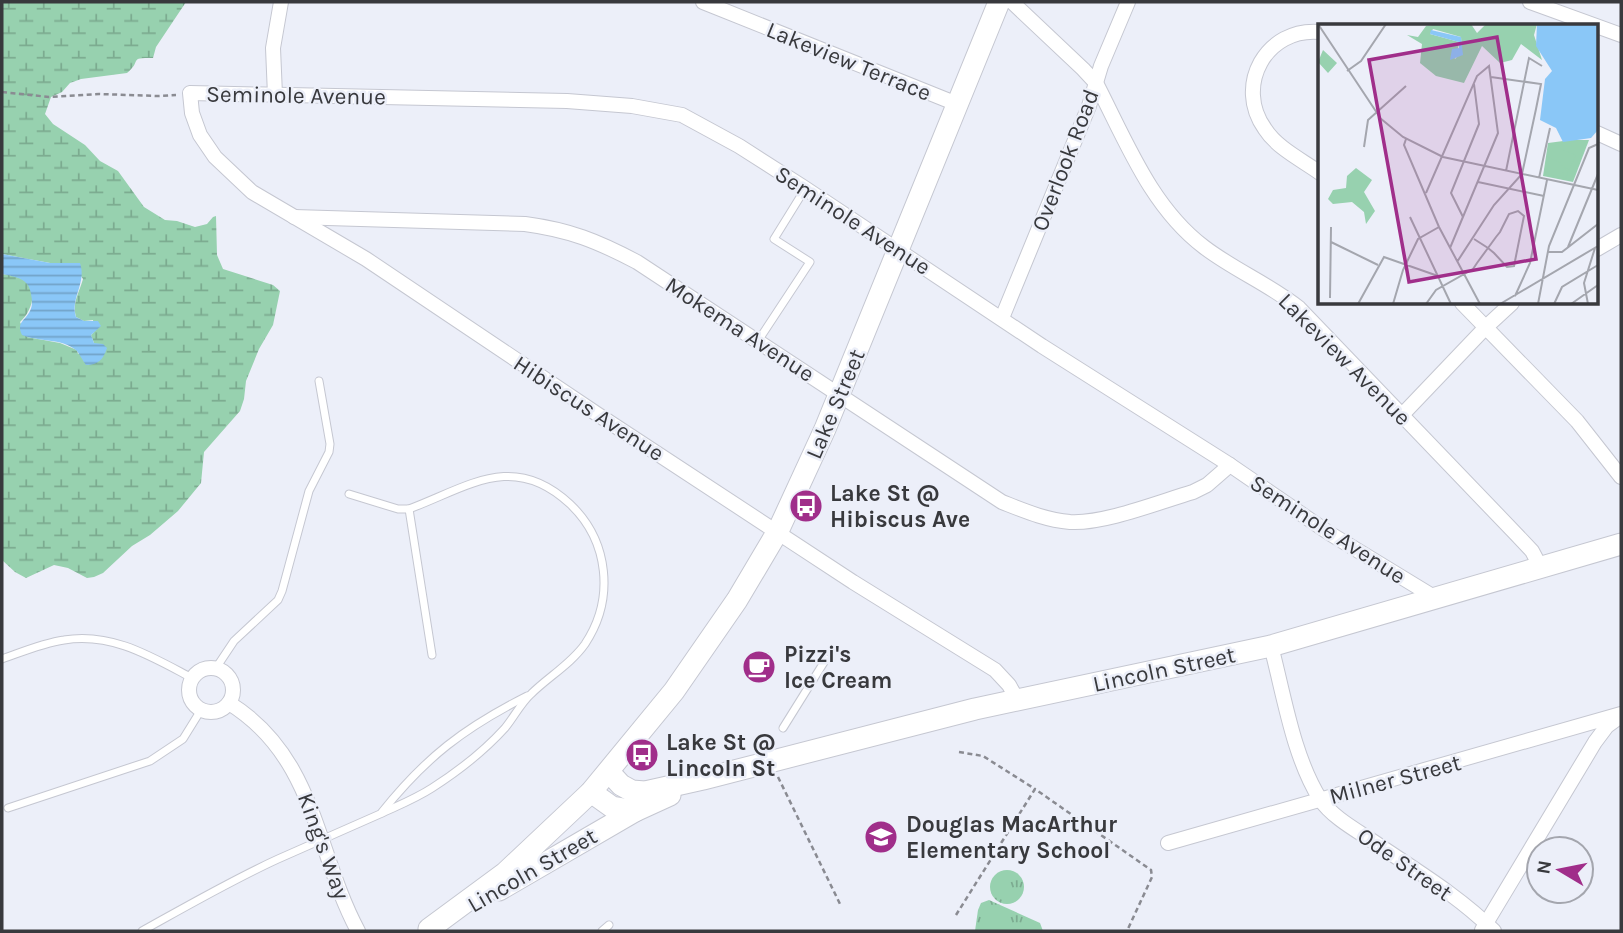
<svg xmlns="http://www.w3.org/2000/svg" width="1623" height="933" font-family="Karla,sans-serif">
<style>
.grass{fill:url(#grass-tufts)}
.wetland{fill:url(#wetland-marsh)}
.water{fill:url(#water-rules)}
.lines{fill:none;stroke-linecap:round;stroke-linejoin:round}
.lane-casing{stroke:#c5c7d1;stroke-width:9}
.street-casing{stroke:#c5c7d1;stroke-width:16}
.secondary-casing{stroke:#c5c7d1;stroke-width:23}
.path{stroke:#8a8b92;stroke-width:2.5;stroke-dasharray:5 3.5;stroke-linecap:butt}
.lane{stroke:#fff;stroke-width:7}
.street{stroke:#fff;stroke-width:14}
.secondary{stroke:#fff;stroke-width:21}
.labels{text-anchor:middle;stroke-width:5;stroke-linejoin:round;paint-order:stroke}
.street-label{font-size:23px;fill:#38393d;stroke:#eceff9}
.poi-label{font-size:23px;font-weight:bold;fill:#38393d;stroke:#eceff9;text-anchor:start}
.inset-road{fill:none;stroke:#a4a6ae;stroke-width:2}
.view{fill:#a02e8a;fill-opacity:0.15;stroke:#a02e8a;stroke-width:3.5}
.inset-edge{fill:none;stroke:#38393d;stroke-width:3.5}
</style>
<defs>
<pattern id="grass-tufts" width="24" height="20" patternUnits="userSpaceOnUse" patternTransform="scale(1.75)"><rect width="24" height="20" fill="#97d1af"/><path d="M3 7l-1-3M5 7V3M7 7l1-3M15 17l-1-3M17 17v-4M19 17l1-3" fill="none" stroke="#7cab90"/></pattern>
<pattern id="wetland-marsh" width="20" height="14" patternUnits="userSpaceOnUse" patternTransform="scale(1.75)"><rect width="20" height="14" fill="#97d1af"/><path d="M1 5h8M5 5V1M11 12h8M15 12V8" fill="none" stroke="#7cab90"/></pattern>
<pattern id="water-rules" width="6" height="5" patternUnits="userSpaceOnUse" patternTransform="scale(1.75)"><rect width="6" height="5" fill="#8ac7f7"/><path d="M0 2.5h6" fill="none" stroke="#72a3c9"/></pattern>
</defs>
<rect width="100%" height="100%" fill="#eceff9"/>
<g class="grass">
<circle cx="1007" cy="887" r="17"/>
<path d="M989,900L1040,923L1043,931H975L978,910L981,903Z"/>
</g>
<path class="wetland" d="M2,2H186L156,47L153,58C127,58 143,60 127,73L81,79L70,83L62,92L51,97L45,114L53,124L85,145L100,161L118,171L144,207L165,220L177,221L195,227L207,224L213,217L216,216L217,255L223,269L273,285L280,291L273,325L259,349L246,381L244,399L240,411L204,452L201,483L178,511L150,535L132,546L103,573L94,577L87,578L68,568L54,565L26,578L15,572L2,560V274C9,275 18,276 25,281C39,290 31,313 20,322L27,337L60,343L77,350L78,354L94,343L91,335L94,332L93,320L84,321L76,317C72,303 79,293 83,279L72,263H50L2,254Z"/>
<path class="water" d="M2,254L50,263H80C87,283 70,298 76,317L84,321H98L101,326L91,335L94,343L103,344L107,348C103,360 98,365 86,365C83,361 79,353 76,350C61,338 39,342 22,335C16,322 25,321 30,311C33,305 32,300 31,294C29,278 16,277 2,274Z"/>
<g class="lines">
<defs>
<g id="lane">
<path d="M758,341L810,262L774,239L805,189"/>
<path d="M409,509L432,655"/>
<path d="M2,659C22,652 43,643 64,640C112,632 152,657 192,678"/>
<path d="M216,668L234,641L278,600L282,591L309,491L329,452L330,444L319,381"/>
<path d="M783,728L826,659"/>
<path d="M8,808L150,761L183,739L201,710"/>
<path d="M382,812C426,757 464,728 527,696"/>
<path d="M142,931C187,906 232,880 278,859C312,844 346,829 380,814C397,806 415,799 432,788C457,772 485,750 505,728C514,717 521,703 531,694C548,677 571,664 585,644C615,599 609,541 570,504C513,451 468,487 409,509H398L349,494"/>
<path d="M602,931L609,925"/>
</g>
<g id="street">
<path d="M703,2L957,104"/>
<path d="M1012,2L1083,69L1096,83C1126,141 1151,207 1204,247C1234,270 1269,284 1299,308L1515,533L1532,551L1541,568"/>
<path d="M1530,2L1621,35"/>
<path d="M1320,32C1266,27 1234,86 1265,129C1277,148 1302,160 1320,173"/>
<path d="M275,95L273,48L281,2"/>
<path d="M1597,133L1621,144"/>
<path d="M294,217L525,224C570,230 597,241 637,262L1002,502C1025,511 1046,520 1070,522C1104,524 1159,502 1193,492L1207,485L1230,465"/>
<path d="M1597,249L1621,235"/>
<path d="M1462,303L1577,421L1621,477"/>
<path d="M1002,318L1089,106L1101,66L1128,2"/>
<path d="M1402,415L1486,327L1512,303"/>
<path d="M1271,646C1284,695 1293,756 1320,799C1332,817 1356,830 1374,842C1415,870 1459,896 1494,931"/>
<circle cx="211" cy="690" r="22"/>
<path d="M1018,701L1009,685L995,670L853,582L597,414L366,259L252,192L215,157L200,135L192,113L190,93L567,101L632,106L682,115L739,146L803,187L1042,346L1230,465L1329,533L1434,597"/>
<path d="M229,703C316,757 315,851 358,931"/>
<path d="M1168,843L1621,714"/>
<path d="M1482,930L1595,742L1607,726L1618,718"/>
</g>
<g id="secondary">
<path d="M609,772L621,785L632,791L645,792L703,779L975,709L1271,646L1621,544"/>
<path d="M591,792L612,807L635,811"/>
<path d="M499,890L635,811L670,795"/>
<path d="M429,929L505,873L591,792L674,691L737,600L778,531L825,429L999,2"/>
</g>
</defs>
<use href="#lane" class="lane-casing"/>
<use href="#street" class="street-casing"/>
<use href="#secondary" class="secondary-casing"/>
<g class="path">
<path d="M2,92L49,97L99,94L158,96L176,95"/>
<path d="M959,752L983,756L1035,789"/>
<path d="M778,777L841,906"/>
<path d="M956,915L1035,789L1151,870L1152,877L1127,931"/>
</g>
<use href="#lane" class="lane"/>
<use href="#street" class="street"/>
<use href="#secondary" class="secondary"/>
</g>
<defs>
<symbol id="bus-disc" viewBox="-11 -11 22 22"><circle r="9.5" fill="#a02e8a" stroke="#eceff9"/><path d="M-5-6H5V4H4V6H2V4H-2V6H-4V4H-5ZM-3.5-4V0h7V-4ZM-3.5 1.2v1.5H-2V1.2ZM2 1.2v1.5H3.5V1.2Z" fill="#fff"/></symbol>
<symbol id="cafe-disc" viewBox="-11 -11 22 22"><circle r="9.5" fill="#a02e8a" stroke="#eceff9"/><path d="M-5.5-4.5H6V0H3Q3 3.5 0 3.5H-2.5Q-5.5 3.5-5.5 0ZM3-3.2v2h1.7v-2ZM-6 4.5H4V6H-6Z" fill="#fff"/></symbol>
<symbol id="school-disc" viewBox="-11 -11 22 22"><circle r="9.5" fill="#a02e8a" stroke="#eceff9"/><path d="M0-5L7-2L0 1L-7-2ZM-4 1L0 2.5L4 1V4Q0 6-4 4Z" fill="#fff"/></symbol>
</defs>
<g fill-rule="evenodd">
<use href="#bus-disc" x="787" y="487" width="38" height="38"/>
<use href="#cafe-disc" x="740" y="648" width="38" height="38"/>
<use href="#bus-disc" x="623" y="736" width="38" height="38"/>
<use href="#school-disc" x="862" y="818" width="38" height="38"/>
</g>
<g class="labels">
<g class="street-label">
<text transform="translate(849 61) rotate(22)" y="8">Lakeview Terrace</text>
<text transform="translate(296 95) rotate(1)" y="8">Seminole Avenue</text>
<text transform="translate(1065 160) rotate(-69)" y="8">Overlook Road</text>
<text transform="translate(853 220) rotate(33)" y="8">Seminole Avenue</text>
<text transform="translate(740 329) rotate(33)" y="8">Mokema Avenue</text>
<text transform="translate(1345 359) rotate(45)" y="8">Lakeview Avenue</text>
<text transform="translate(835 404) rotate(-67)" y="8">Lake Street</text>
<text transform="translate(589 408) rotate(33)" y="8">Hibiscus Avenue</text>
<text transform="translate(1328 529) rotate(33)" y="8">Seminole Avenue</text>
<text transform="translate(1164 669) rotate(-12)" y="8">Lincoln Street</text>
<text transform="translate(1395 779) rotate(-15)" y="8">Milner Street</text>
<text transform="translate(324 846) rotate(70)" y="8">King's Way</text>
<text transform="translate(1405 864) rotate(35)" y="8">Ode Street</text>
<text transform="translate(532 870) rotate(-30)" y="8">Lincoln Street</text>
</g>
<g class="poi-label">
<text x="830" y="501">Lake St @<tspan x="830" dy="26">Hibiscus Ave</tspan></text>
<text x="784" y="662">Pizzi's<tspan x="784" dy="26">Ice Cream</tspan></text>
<text x="666" y="750">Lake St @<tspan x="666" dy="26">Lincoln St</tspan></text>
<text x="906" y="832">Douglas MacArthur<tspan x="906" dy="26">Elementary School</tspan></text>
</g>
</g>
<g transform="translate(1318 24)">
<rect width="280" height="280" fill="#eceff9"/>
<path d="M253,116H271L255,158L225,152L230,119Z" fill="#97d1af"/>
<path d="M121,0H153L159,9L168,0H219L216,11L224,36L203,20L194,36L182,39L164,22L146,59L118,52L102,39L104,20L89,11L100,13L108,2ZM115,5L143,13L144,27L137,35L134,25H140L141,18L112,10ZM5,26L19,39L10,49L0,38ZM38,144L54,156L46,168L57,187L48,200L46,188L34,178L15,180L10,175L15,166L28,164L29,152Z" fill="#97d1af" fill-rule="evenodd"/>
<path d="M243,125L258,131L251,146L243,141L250,148L248,155L245,148L243,154L227,149L229,133L243,139Z" fill="#97d1af"/>
<path d="M219,0H280V106L273,114L245,118L238,104L222,96L227,55L234,47L218,22ZM113,6L143,13L145,31L132,36L134,25L141,24V18L112,10Z" fill="#8ac7f7"/>
<path class="inset-road" d="M0,0L63,95M29,47L43,37L68,0M62,94L85,113L125,133L280,166M88,115L86,121L121,203L162,280M46,123L50,96L88,62M188,147L211,34L224,42M221,154L232,104M160,158L226,172M108,169L159,52L171,42L180,109L132,224M92,193L133,280M145,193L133,169L161,100L156,60M13,218L60,241M250,223L280,150M229,228H244L280,200M139,238L176,181L204,150L218,85L223,60L173,53M197,272L212,239L229,156M12,274L13,203M40,280L66,233L120,252M75,280L85,246L100,215L121,203M108,280L118,266L155,245L159,239L170,224L178,213L182,208L191,190L200,187L206,192L196,242L189,243L176,229L170,224L156,215M182,280L280,222M220,280L231,222L271,124L280,120M236,280L244,263L280,241M253,280L280,261M270,280L266,259L277,224"/>
<path class="view" d="M179,13L218,235L91,258L51,36Z"/>
<rect width="280" height="280" class="inset-edge"/>
</g>
<rect width="1623" height="933" fill="none" stroke="#38393d" stroke-width="7"/>
<g transform="translate(1560 870) rotate(280)"><circle r="33" fill="#eceff9" stroke="#a4a6ae" stroke-width="2"/>
<path d="M0-5L12 26L0 18L-12 26Z" fill="#a02e8a"/>
<text y="-10" font-size="19" font-weight="bold" text-anchor="middle" fill="#38393d">N</text>
</g>
</svg>
